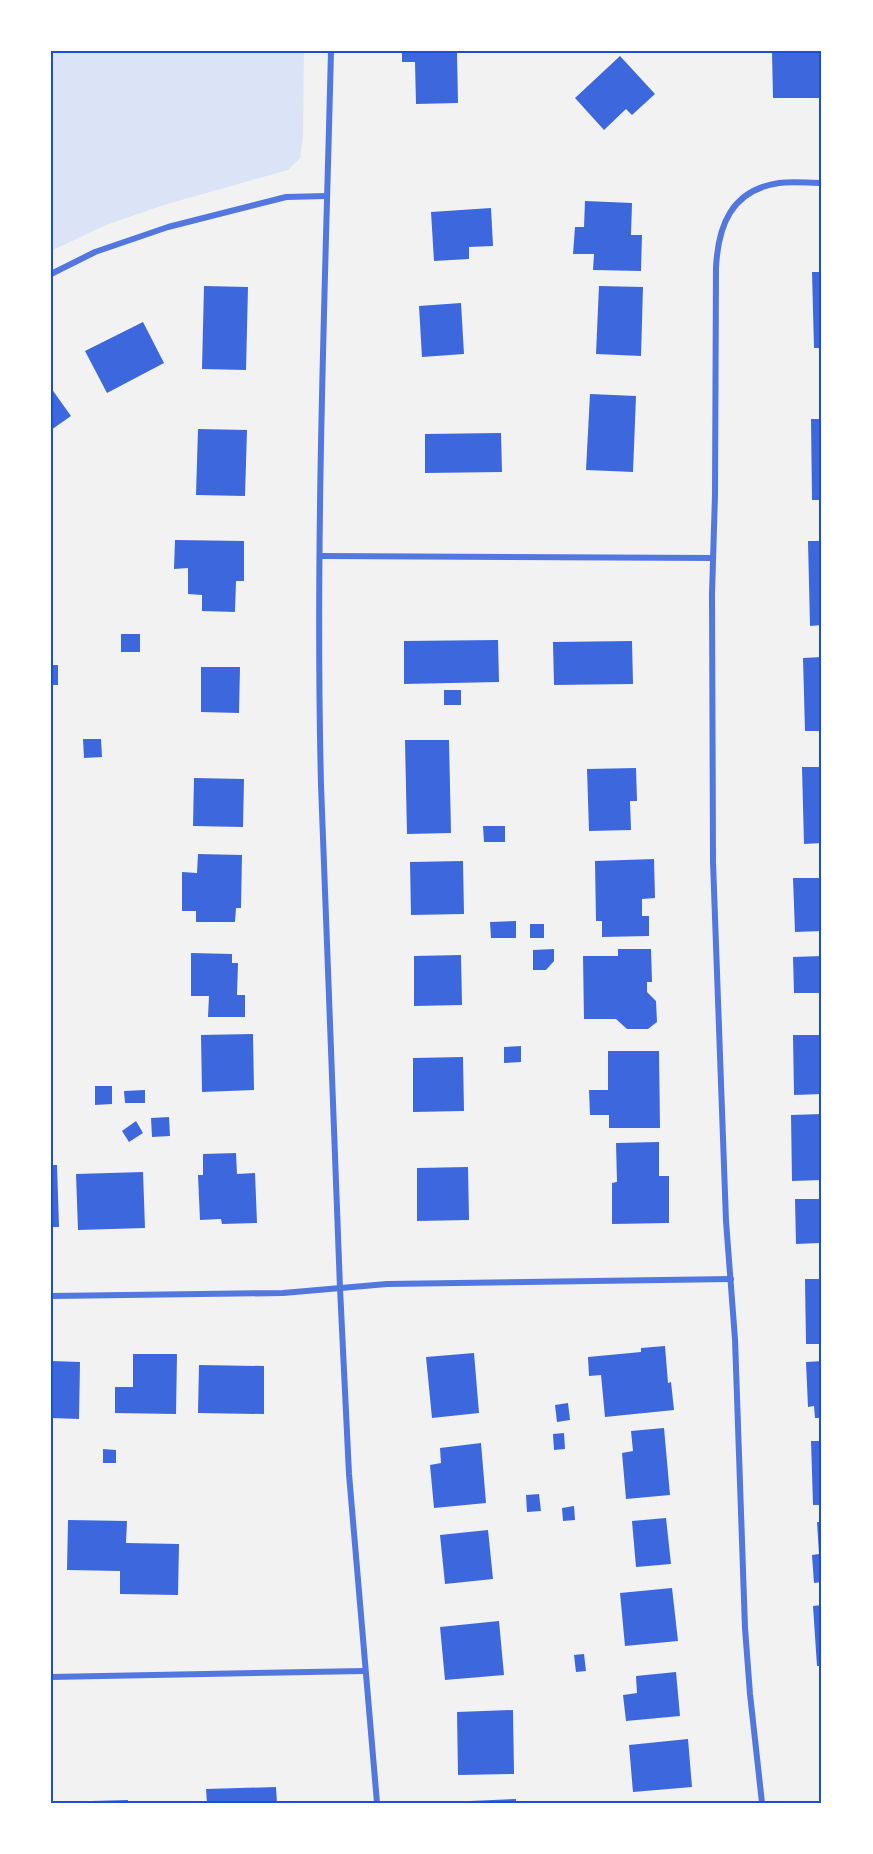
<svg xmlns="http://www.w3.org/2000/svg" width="873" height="1854" font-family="'Exo 2',sans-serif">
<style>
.green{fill:#dbe4f7}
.building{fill:#3d67dc}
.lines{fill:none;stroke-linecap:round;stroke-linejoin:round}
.minor{stroke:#5277de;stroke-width:6}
.neatline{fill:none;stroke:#1d4ed8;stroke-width:2}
</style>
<rect width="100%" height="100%" fill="#f2f2f2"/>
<path class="green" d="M51,51H304L303,138L300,158L288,170L164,205L106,225L51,251Z"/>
<g class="building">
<path d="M402,51H457L458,103L416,104L415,62H402Z"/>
<path d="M772,51H822V98H773Z"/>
<path d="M620,56L655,94L632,115L626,109L604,130L575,98Z"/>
<path d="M585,201L632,203L631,235H642L641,271L593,270L594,254H573L575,227H584Z"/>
<path d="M491,208L493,246L469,247V259L434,261L431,212Z"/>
<path d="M812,272H822V348H814Z"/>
<path d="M204,286L248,287L246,370L202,369Z"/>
<path d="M599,286L643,287L641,356L596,354Z"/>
<path d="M461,303L464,354L422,357L419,306Z"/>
<path d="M143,322L164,363L107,393L85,351Z"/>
<path d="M51,388L71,416L51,430Z"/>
<path d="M590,394L636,396L633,472L586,470Z"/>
<path d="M811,419H822V500H812Z"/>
<path d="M198,429L247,430L245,496L196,495Z"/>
<path d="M501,433L502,472L425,473V434Z"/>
<path d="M175,540L244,541V581H236L235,612L202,611V595L188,594V568L174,569Z"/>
<path d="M808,541H822V625L810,626Z"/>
<rect x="121" y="634" width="19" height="18"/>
<path d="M498,640L499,682L404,684V641Z"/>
<path d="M632,641L633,684L554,685L553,642Z"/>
<path d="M822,657V731H805L803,658Z"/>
<rect x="51" y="665" width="7" height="20"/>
<path d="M201,667H240L239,713L201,712Z"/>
<rect x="444" y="690" width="17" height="15"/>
<path d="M83,739H101L102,757L84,758Z"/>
<path d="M405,740H449L451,833L407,834Z"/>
<path d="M802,767H822V843L804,844Z"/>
<path d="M636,768L637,801H630L631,830L589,831L587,769Z"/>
<path d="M194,778L244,779L243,827L193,826Z"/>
<path d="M483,826H505V842H484Z"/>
<path d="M198,854L242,855L241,908H236L235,922H196V911H182V872L197,873Z"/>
<path d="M654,859L655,898L642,899V916H649V936L602,937V921H596L595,861Z"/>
<path d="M463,861L464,914L411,915L410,862Z"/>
<path d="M793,878H822V931L795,932Z"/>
<path d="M516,921V938H491L490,922Z"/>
<rect x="530" y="924" width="14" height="14"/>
<path d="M554,949V961L546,970H533V950Z"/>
<path d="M618,949H651L652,982H647V992L656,1001L657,1022L648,1029H627L616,1019H584L583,956H618Z"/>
<path d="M191,953L232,954V963H238L237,995H245V1017H208L209,996H191Z"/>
<path d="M461,955L462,1005L414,1006V956Z"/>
<path d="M822,956V993H794L793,957Z"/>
<path d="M253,1034L254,1090L202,1092L201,1035Z"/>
<path d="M793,1035H822V1094L794,1095Z"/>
<path d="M521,1046V1062L504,1063V1047Z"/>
<path d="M608,1051H659L660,1128H609V1115H590L589,1090H608Z"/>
<path d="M463,1057L464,1111L413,1112V1058Z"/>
<path d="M95,1086H112V1104L95,1105Z"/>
<path d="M145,1090V1103H125L124,1091Z"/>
<path d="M822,1114V1180L792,1181L791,1115Z"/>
<path d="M169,1117L170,1136L152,1137L151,1118Z"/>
<path d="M136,1121L143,1133L129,1142L122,1131Z"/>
<path d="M659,1142V1176H669V1223L612,1224V1183L617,1182L616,1143Z"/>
<path d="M236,1153L237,1174L255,1173L257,1223L222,1224L221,1219L200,1220L198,1175H203V1154Z"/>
<path d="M51,1165H57L59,1227H51Z"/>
<path d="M468,1167L469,1220L417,1221V1168Z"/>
<path d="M143,1172L145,1228L78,1230L76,1174Z"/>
<path d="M795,1199H822V1262H819V1243L796,1244Z"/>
<path d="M805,1279H822V1344H806Z"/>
<path d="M665,1346L668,1383L671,1382L674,1410L605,1417L601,1375L589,1376L588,1357L641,1352V1348Z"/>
<path d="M474,1353L479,1413L432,1418L426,1357Z"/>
<path d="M133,1354H177L176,1414L115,1413V1387H133Z"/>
<path d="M51,1361L80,1362L79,1419L51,1418Z"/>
<path d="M822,1361V1418H815L814,1406L808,1407L806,1362Z"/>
<path d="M199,1365L264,1366V1414L198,1413Z"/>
<path d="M568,1403L570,1420L557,1422L555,1405Z"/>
<path d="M664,1428L670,1495L626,1499L622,1453L633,1451L631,1431Z"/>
<path d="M564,1433L565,1449L554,1450L553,1434Z"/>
<path d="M811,1441H822V1505H813Z"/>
<path d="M481,1443L486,1503L434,1508L430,1465L441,1463L440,1448Z"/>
<path d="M103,1449L116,1450V1463H103Z"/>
<path d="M539,1494L541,1511L527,1512L526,1495Z"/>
<path d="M574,1506L575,1520L563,1521L562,1508Z"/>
<path d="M666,1518L671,1564L636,1567L632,1521Z"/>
<path d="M68,1520L127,1521L126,1543L179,1544L178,1595L120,1594V1571L67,1570Z"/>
<path d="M817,1522H822V1582L814,1583L812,1555L819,1554Z"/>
<path d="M488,1530L493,1579L445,1584L440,1535Z"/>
<path d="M672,1588L678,1641L625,1646L620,1593Z"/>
<path d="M822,1605V1666H817L813,1606Z"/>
<path d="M499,1621L504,1675L445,1680L440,1627Z"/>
<path d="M584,1654L586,1671L576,1672L574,1655Z"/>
<path d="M676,1672L680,1716L626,1721L623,1695L637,1693L636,1676Z"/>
<path d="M513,1710L514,1774L458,1775L457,1712Z"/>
<path d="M688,1739L692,1787L633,1792L629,1745Z"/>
<path d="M276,1787L277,1803H207L206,1789Z"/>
<path d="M516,1799V1803H470V1801Z"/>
<path d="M128,1800V1803H91V1801Z"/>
</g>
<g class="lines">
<g class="minor">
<path d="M331,51C325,295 315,541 321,785L340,1288L349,1474L377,1803"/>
<path d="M51,274L95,252L168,227L286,197L327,196"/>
<path d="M320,556L713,558"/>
<path d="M51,1296L283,1293L387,1284L731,1279"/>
<path d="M51,1677L364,1671"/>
<path d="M762,1803L750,1694L745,1628L735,1339L726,1221L713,862L712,594L715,495L716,268C718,226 731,190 779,183C793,181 808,183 822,183"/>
</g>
</g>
<rect width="873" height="1854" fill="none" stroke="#ffffff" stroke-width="105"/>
<rect x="52" y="52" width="768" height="1750" class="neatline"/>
</svg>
